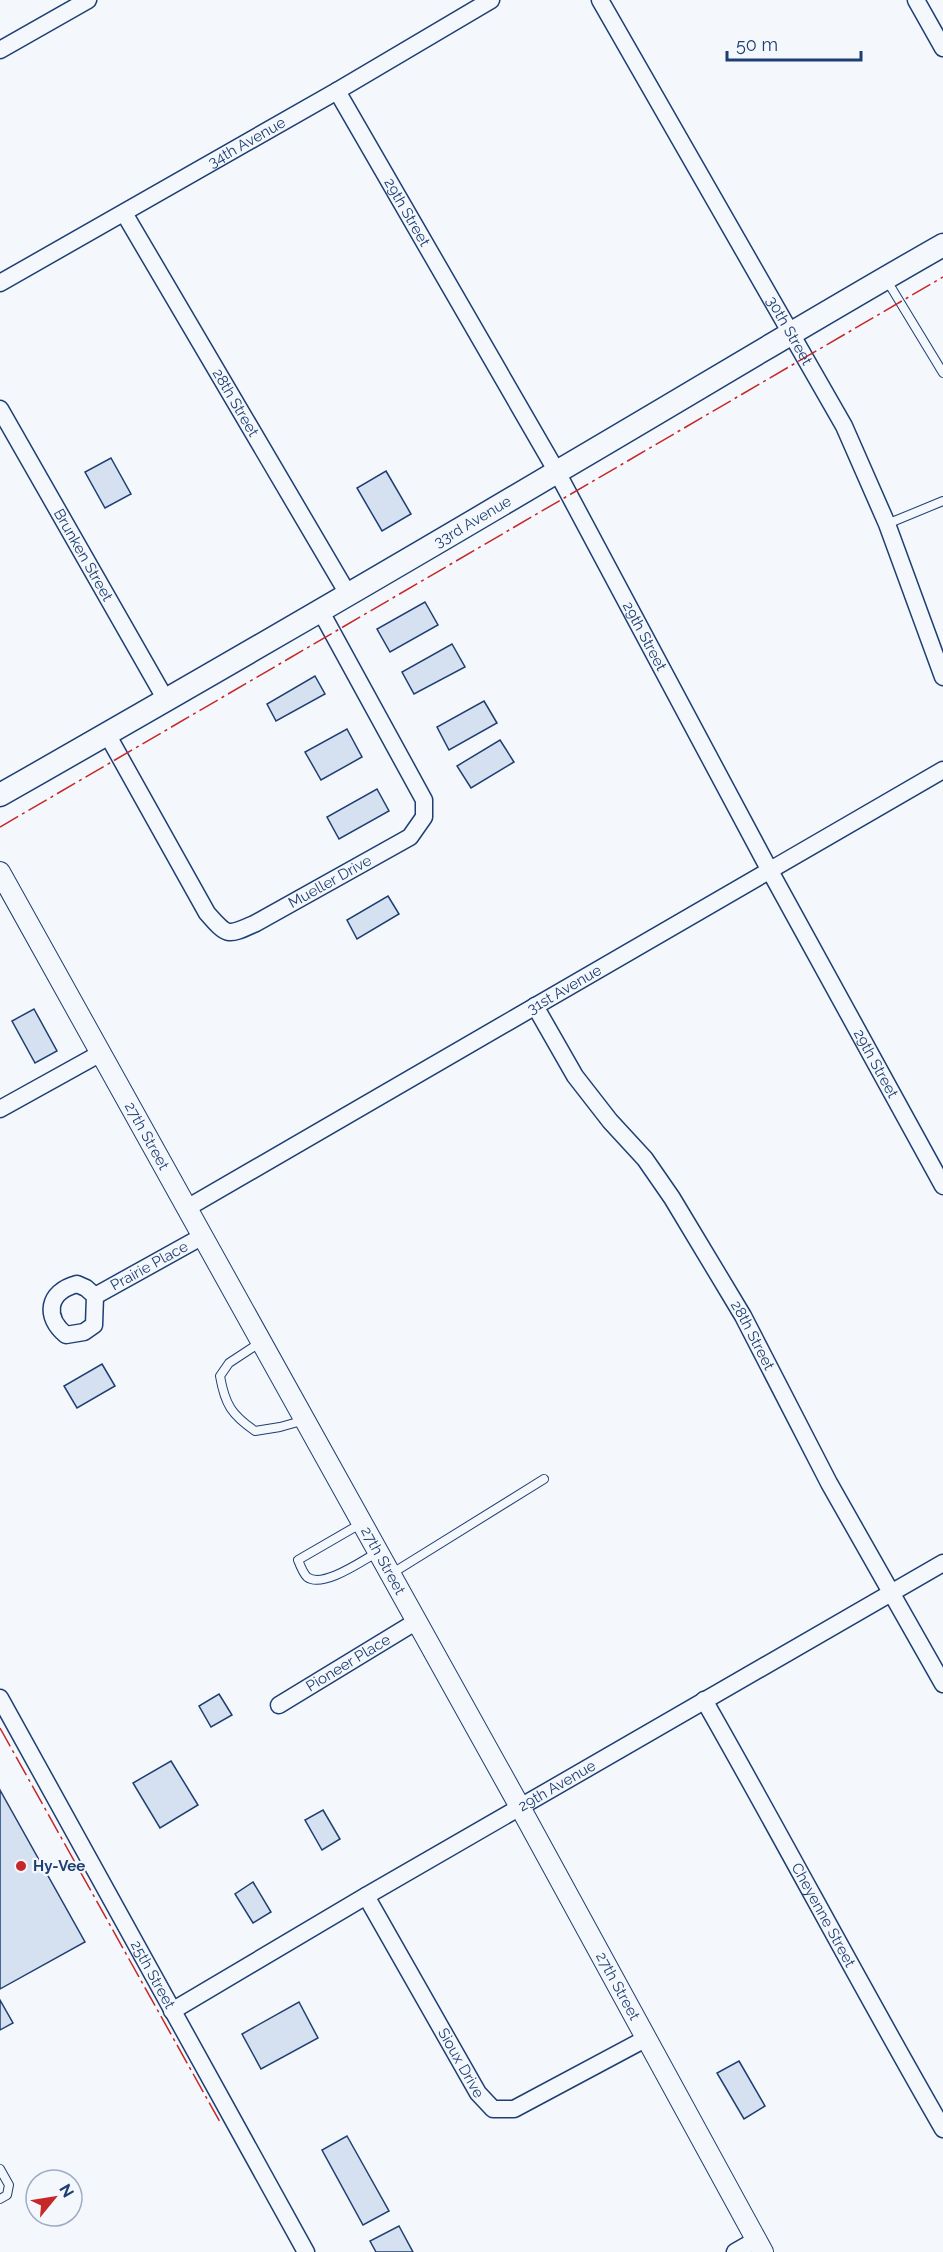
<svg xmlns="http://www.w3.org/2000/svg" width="943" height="2252" font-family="Raleway,sans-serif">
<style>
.building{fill:#d5e0f0;stroke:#1d3f73;stroke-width:1.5}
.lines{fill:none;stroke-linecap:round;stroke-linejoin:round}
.service-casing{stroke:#1d3f73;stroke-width:10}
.minor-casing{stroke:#1d3f73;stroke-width:19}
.tertiary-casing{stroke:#1d3f73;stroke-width:22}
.secondary-casing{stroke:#1d3f73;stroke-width:25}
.service{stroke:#f4f7fb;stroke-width:8}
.minor{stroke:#f4f7fb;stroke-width:16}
.tertiary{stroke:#f4f7fb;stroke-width:20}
.secondary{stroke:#f4f7fb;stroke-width:22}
.power{stroke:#c62828;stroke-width:1.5;stroke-dasharray:21 4.5 3 4.5;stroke-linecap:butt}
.poi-dot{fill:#c62828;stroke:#f4f7fb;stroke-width:2}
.labels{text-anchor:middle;stroke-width:4.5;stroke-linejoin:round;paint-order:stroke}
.street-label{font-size:15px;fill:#1d3f73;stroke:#f4f7fb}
.poi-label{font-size:15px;font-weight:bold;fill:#1d3f73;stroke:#f4f7fb;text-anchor:start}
</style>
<rect width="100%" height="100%" fill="#f4f7fb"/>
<g class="building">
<path d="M111,458L131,494L105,508L85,472Z"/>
<path d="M386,471L411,514L382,531L357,488Z"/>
<path d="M425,602L438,625L390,652L377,629Z"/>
<path d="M452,644L465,667L414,694L402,672Z"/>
<path d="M315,676L325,694L276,721L267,704Z"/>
<path d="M484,701L497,723L449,750L437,727Z"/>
<path d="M347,729L362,757L321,780L305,752Z"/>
<path d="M500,740L514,762L471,788L457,766Z"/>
<path d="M377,789L389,811L339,839L327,817Z"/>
<path d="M388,896L399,914L357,939L347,920Z"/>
<path d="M34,1009L57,1051L35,1063L12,1021Z"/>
<path d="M102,1364L115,1386L77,1408L64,1386Z"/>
<path d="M219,1694L232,1715L211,1727L199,1706Z"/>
<path d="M171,1761L198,1805L160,1828L133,1783Z"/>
<path d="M0,1790L85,1942L0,1989Z"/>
<path d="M323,1810L340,1839L322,1850L305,1820Z"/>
<path d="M253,1882L271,1912L253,1923L235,1894Z"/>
<path d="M0,2000L13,2023L0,2030Z"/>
<path d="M299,2002L318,2038L261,2069L242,2034Z"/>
<path d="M739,2061L765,2106L744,2119L717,2073Z"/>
<path d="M347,2136L389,2211L363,2225L322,2150Z"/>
<path d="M399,2226L413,2252H376L370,2241Z"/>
</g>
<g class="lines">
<defs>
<g id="service">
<path d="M886,279L943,373"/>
<path d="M887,524L943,501"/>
<path d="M261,1342L229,1363L220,1376C225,1405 232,1415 255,1431L280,1427L305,1420"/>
<path d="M362,1523L298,1560C300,1565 303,1573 307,1577C323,1589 363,1560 378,1552"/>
<path d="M391,1574L544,1479"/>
<path d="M0,2169L9,2185L7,2195L0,2199"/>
</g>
<g id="minor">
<path id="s1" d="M600,0L844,426L887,524L943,677"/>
<path d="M916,0L943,48"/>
<path d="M0,50L88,0"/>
<path id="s2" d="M337,91L557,472L770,871L943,1186"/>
<path id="s3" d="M124,213L348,594"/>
<path id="s4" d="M0,283L337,91L491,0"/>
<path id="s5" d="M0,409L166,700"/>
<path id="s6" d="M107,734L207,913C228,937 227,936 256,923L410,837L424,817V800L320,610"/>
<path id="s7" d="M535,1006L575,1076L610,1121L645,1159L672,1198L743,1316L829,1483L943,1684"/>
<path d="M0,1109L101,1053"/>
<path id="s8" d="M187,1208L943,770"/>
<path d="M77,1284L86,1288L95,1296L94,1325L84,1332L66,1335C44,1317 47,1292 77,1284Z"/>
<path id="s9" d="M95,1296L203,1236"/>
<path id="s10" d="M0,1698L306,2252"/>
<path id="s11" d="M704,1700C785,1842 861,1987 943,2129"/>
<path id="s12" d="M279,1705L417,1621"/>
<path id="s13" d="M366,1896L478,2093L493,2109H514L647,2038"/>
<path id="s14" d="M172,2011L366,1896L943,1563"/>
<path d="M735,2252L756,2240"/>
</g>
<g id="tertiary">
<path id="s15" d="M0,872L520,1807L763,2252"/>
</g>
<g id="secondary">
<path id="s16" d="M0,795C186,689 371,582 555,473C685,397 813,319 943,245"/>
</g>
</defs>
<use href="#service" class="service-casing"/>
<use href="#minor" class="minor-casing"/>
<use href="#tertiary" class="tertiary-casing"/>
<use href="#secondary" class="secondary-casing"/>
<use href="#service" class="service"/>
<use href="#minor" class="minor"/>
<use href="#tertiary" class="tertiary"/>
<use href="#secondary" class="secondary"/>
<g class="power">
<path d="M0,827L943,277"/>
<path d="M0,1728L220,2122"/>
</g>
</g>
<circle class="poi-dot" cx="21" cy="1866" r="6"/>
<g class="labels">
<g class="street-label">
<text dy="5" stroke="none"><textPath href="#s4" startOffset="284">34th Avenue</textPath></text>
<text dy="5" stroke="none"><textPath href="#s2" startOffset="140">29th Street</textPath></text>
<text dy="5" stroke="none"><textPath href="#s1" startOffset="381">30th Street</textPath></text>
<text dy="5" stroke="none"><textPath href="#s3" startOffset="220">28th Street</textPath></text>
<text dy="5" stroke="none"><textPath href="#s16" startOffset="546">33rd Avenue</textPath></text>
<text dy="5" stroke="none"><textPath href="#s5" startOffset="168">Brunken Street</textPath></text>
<text dy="5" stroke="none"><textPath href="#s2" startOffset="626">29th Street</textPath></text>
<text dy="5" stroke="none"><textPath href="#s6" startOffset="348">Mueller Drive</textPath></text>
<text dy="5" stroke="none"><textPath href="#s8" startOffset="436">31st Avenue</textPath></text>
<text dy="5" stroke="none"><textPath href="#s2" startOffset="1112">29th Street</textPath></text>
<text dy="5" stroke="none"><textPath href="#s15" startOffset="302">27th Street</textPath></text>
<text dy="5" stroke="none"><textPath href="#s9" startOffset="62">Prairie Place</textPath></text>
<text dy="5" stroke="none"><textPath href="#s7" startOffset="396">28th Street</textPath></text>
<text dy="5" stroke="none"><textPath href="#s15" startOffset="788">27th Street</textPath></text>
<text dy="5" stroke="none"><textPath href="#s12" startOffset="81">Pioneer Place</textPath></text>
<text dy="5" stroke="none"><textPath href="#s14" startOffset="446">29th Avenue</textPath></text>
<text dy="5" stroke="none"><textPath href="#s11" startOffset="246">Cheyenne Street</textPath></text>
<text dy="5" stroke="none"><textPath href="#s10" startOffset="316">25th Street</textPath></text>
<text dy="5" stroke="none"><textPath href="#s15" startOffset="1274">27th Street</textPath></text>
<text dy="5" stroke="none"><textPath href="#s13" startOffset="192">Sioux Drive</textPath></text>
</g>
<g class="poi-label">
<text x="33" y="1871">Hy-Vee</text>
</g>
</g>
<g transform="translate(54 2198) rotate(60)"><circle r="28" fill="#f4f7fb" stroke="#9eadc5" stroke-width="1.5"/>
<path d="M0-4.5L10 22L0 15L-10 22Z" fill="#c62828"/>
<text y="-9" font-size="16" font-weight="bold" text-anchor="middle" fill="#1d3f73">N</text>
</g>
<path d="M727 51v9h134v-9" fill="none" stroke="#1d3f73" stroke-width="3"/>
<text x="736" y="51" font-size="18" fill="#1d3f73" stroke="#f4f7fb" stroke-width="4.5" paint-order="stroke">50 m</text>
</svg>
